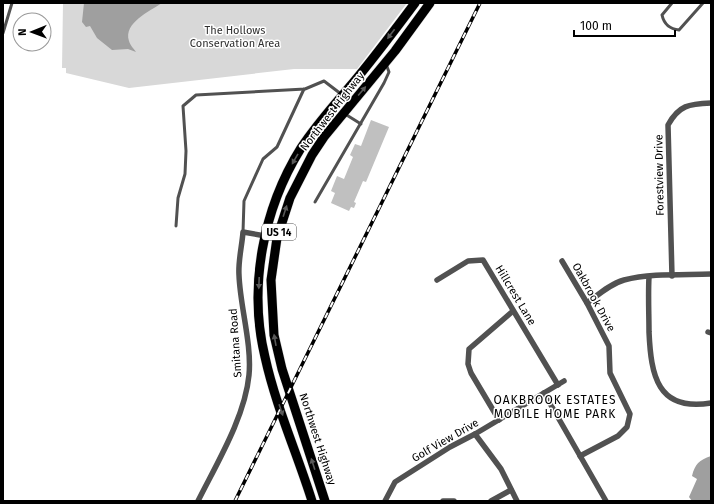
<svg xmlns="http://www.w3.org/2000/svg" width="714" height="504" font-family="'Fira Sans',sans-serif">
<style>
.green{fill:#d8d8d8}
.water{fill:#9f9f9f}
.building{fill:#c0c0c0}
.lines{fill:none;stroke-linecap:round;stroke-linejoin:round}
.primary-casing{stroke:#dbdbdb;stroke-width:10}
.lane{stroke:#515151;stroke-width:3}
.street{stroke:#515151;stroke-width:5.5}
.primary{stroke:#000;stroke-width:9}
.rail-casing{stroke:#000;stroke-width:3.5}
.rail{stroke:#fff;stroke-width:2;stroke-dasharray:6;stroke-linecap:butt}
.oneway{fill:#595959}
.labels{text-anchor:middle;stroke-width:3;stroke-linejoin:round;paint-order:stroke}
.shield{fill:#fff;stroke:#4c4c4c;stroke-width:1}
.shield-label{font-size:10px;font-weight:bold;fill:#000}
.park-label{font-size:11px;fill:#2f2f2f;stroke:#fff}
.street-label{font-size:11px;fill:#000;stroke:#fff}
.neighbourhood-label{font-size:12px;letter-spacing:1px;fill:#000;stroke:#fff}
</style>
<rect width="100%" height="100%" fill="#fff"/>
<path class="green" d="M63,3H407L357,69H294L129,88L66,73V68H62Z"/>
<g class="water">
<path d="M84,3H162C150,11 123,23 129,41C130,45 134,49 136,52L128,49L112,50L97,38L90,26L86,27L82,22Z"/>
<path d="M711,456V501H692L689,497L697,479L692,476C695,464 699,460 711,456Z"/>
</g>
<path class="building" d="M371,120L389,127L366,182L363,181L354,202L356,203L354,208L351,207L349,211L331,203L335,193L331,191L337,176L344,179L353,157L350,155L355,144L361,146Z"/>
<g class="lines">
<defs>
<g id="primary">
<path d="M312,501C297,453 276,407 265,357C248,287 263,209 301,148C316,125 334,105 352,84C374,58 394,31 415,3"/>
<path d="M325,501L282,369L274,335L271,280L277,238L290,198L312,155L324,137L395,51L430,3"/>
</g>
</defs>
<use href="#primary" class="primary-casing"/>
<g class="lane">
<path d="M672,3L662,15C664,24 670,29 679,30L703,3"/>
<path d="M3,33L12,3"/>
<path d="M345,114L361,124"/>
<path d="M315,202L384,83L389,72L386,64"/>
<path d="M176,226L178,198L185,174L186,151L183,106L196,95L305,89L324,81L341,94"/>
<path d="M243,232L244,201L263,159L277,147L304,89"/>
</g>
<g class="street">
<path d="M562,261L587,303L609,346L610,373L630,414L627,427L618,436L580,456"/>
<path d="M672,276L668,125C679,105 689,104 711,103"/>
<path d="M649,277C648,295 649,314 649,332C651,375 657,412 711,403"/>
<path d="M437,280L468,261L483,260L558,385"/>
<path d="M587,303C598,295 610,284 624,280C651,273 683,275 711,274"/>
<path d="M708,332L711,333"/>
<path d="M544,393L606,501"/>
<path d="M499,420L471,373L468,364L469,349L513,311"/>
<path d="M475,434L501,469L517,501"/>
<path d="M198,501C217,463 245,417 249,375C252,344 240,306 239,275C238,261 242,246 243,232L277,238"/>
<path d="M385,501L395,482L450,447L475,434L564,381"/>
<path d="M443,501H454"/>
<path d="M491,501L511,490"/>
</g>
<use href="#primary" class="primary"/>
<defs>
<path id="rail" d="M235,501L480,3"/>
</defs>
<use href="#rail" class="rail-casing"/>
<use href="#rail" class="rail"/>
</g>
<defs><path id="oneway-solid" d="M-6-.8H1V-3.2L6.5 0L1 3.2V.8H-6Z"/></defs>
<g class="oneway">
<use href="#oneway-solid" transform="translate(391 34) rotate(127)"/>
<use href="#oneway-solid" transform="translate(362 91) rotate(-50)"/>
<use href="#oneway-solid" transform="translate(295 159) rotate(120)"/>
<use href="#oneway-solid" transform="translate(285 211) rotate(-72)"/>
<use href="#oneway-solid" transform="translate(259 283) rotate(92)"/>
<use href="#oneway-solid" transform="translate(275 340) rotate(-100)"/>
<use href="#oneway-solid" transform="translate(281 410) rotate(71)"/>
<use href="#oneway-solid" transform="translate(313 464) rotate(-108)"/>
</g>
<g class="labels">
<rect class="shield" x="262" y="224" width="34" height="16" rx="3"/>
<g class="shield-label">
<text x="279" y="236">US 14</text>
</g>
<g class="park-label">
<text x="235" y="34">The Hollows<tspan x="235" dy="13">Conservation Area</tspan></text>
</g>
<g class="street-label">
<text transform="translate(332 111) rotate(-52)" y="4">Northwest Highway</text>
<text transform="translate(659 175) rotate(-91)" y="4">Forestview Drive</text>
<text transform="translate(516 295) rotate(59)" y="4">Hillcrest Lane</text>
<text transform="translate(594 297) rotate(61)" y="4">Oakbrook Drive</text>
<text transform="translate(235 343) rotate(-94)" y="4">Smitana Road</text>
<text transform="translate(318 439) rotate(72)" y="4">Northwest Highway</text>
<text transform="translate(445 440) rotate(-30)" y="4">Golf View Drive</text>
</g>
<g class="neighbourhood-label">
<text x="555" y="404">OAKBROOK ESTATES<tspan x="555" dy="14">MOBILE HOME PARK</tspan></text>
</g>
</g>
<rect width="714" height="504" fill="none" stroke="#000000" stroke-width="8"/>
<g transform="translate(32 32) rotate(269)"><circle r="19" fill="#ffffff" stroke="#999999"/>
<path d="M0-3L7 15L0 10L-7 15Z" fill="#000000"/>
<text y="-6" font-size="11" font-weight="bold" text-anchor="middle" fill="#000000">N</text>
</g>
<path d="M574 30v6h101v-6" fill="none" stroke="#000000" stroke-width="2"/>
<text x="580" y="30" font-size="12" fill="#000000" stroke="#ffffff" stroke-width="3" paint-order="stroke">100 m</text>
</svg>
